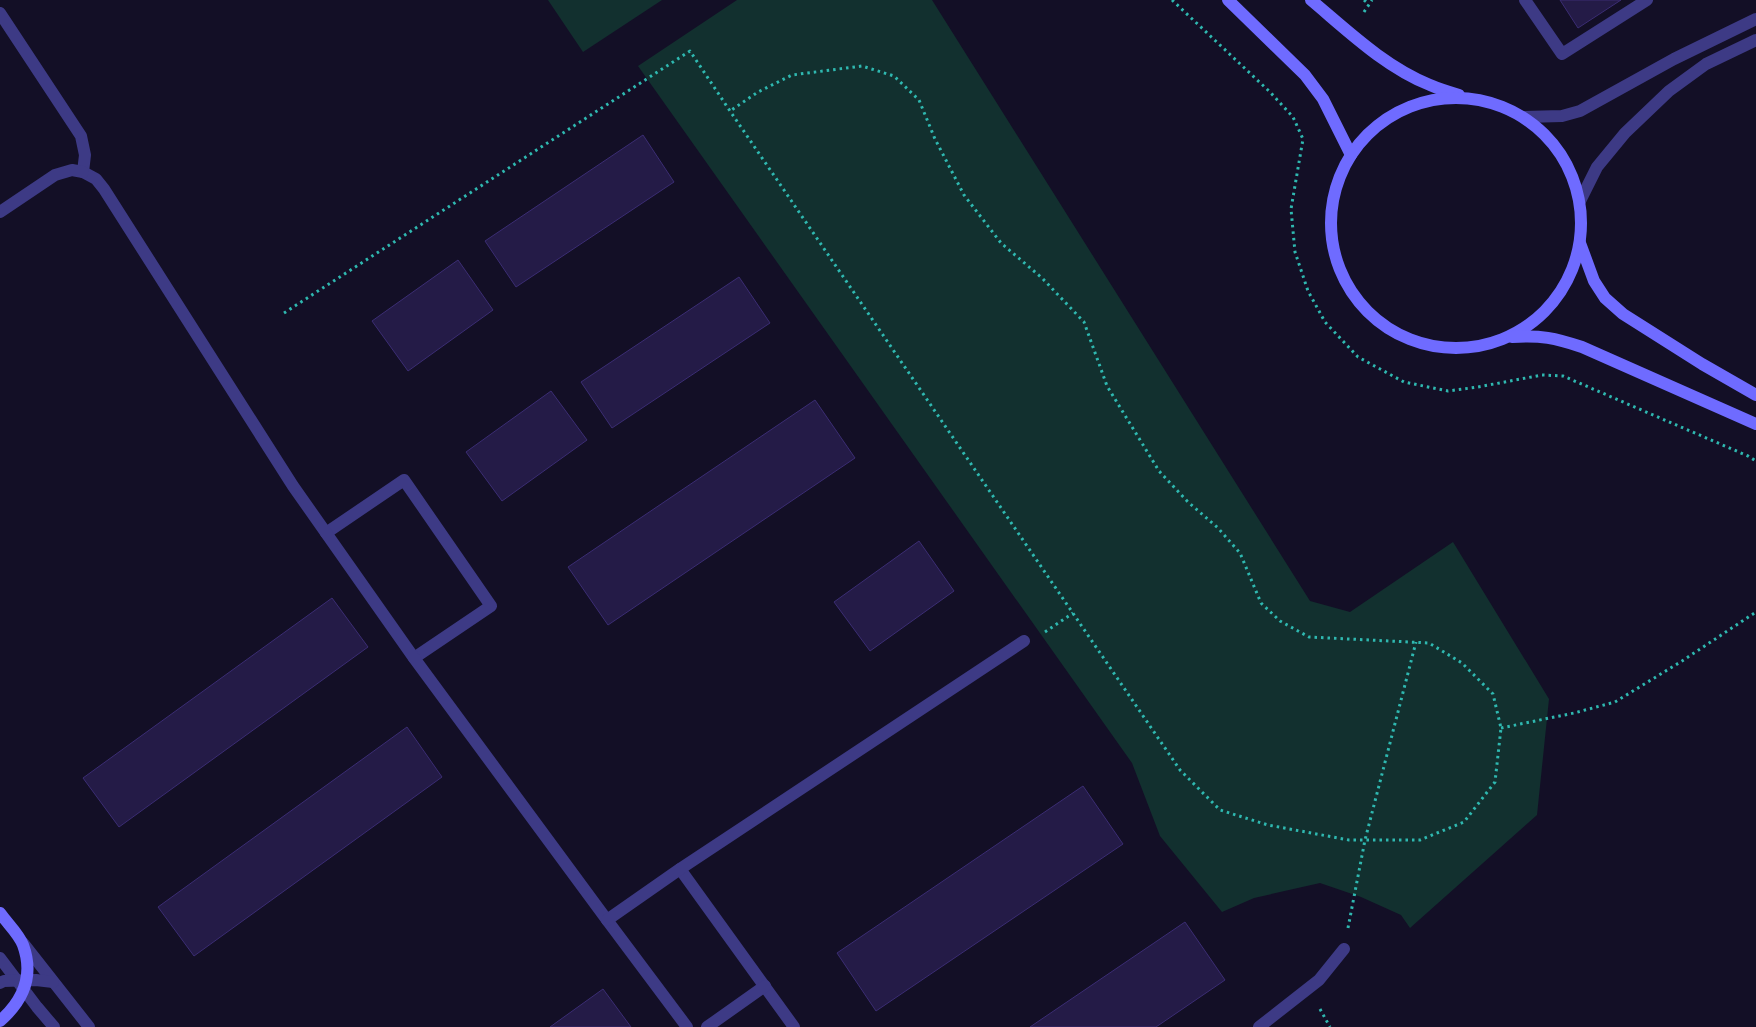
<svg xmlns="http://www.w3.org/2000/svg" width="1756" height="1027" font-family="'Open Sans',sans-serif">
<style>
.green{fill:#12302f}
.building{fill:#241b47;stroke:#3b2d73}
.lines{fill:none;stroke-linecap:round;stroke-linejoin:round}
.path{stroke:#2fb8b0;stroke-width:3;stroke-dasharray:2.5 4;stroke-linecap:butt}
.lane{stroke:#3d3a85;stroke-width:12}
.street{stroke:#3d3a85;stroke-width:12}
.secondary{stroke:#6f6bff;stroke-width:12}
</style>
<rect width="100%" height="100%" fill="#130f26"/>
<g class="green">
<path d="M548,0H662L583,52Z"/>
<path d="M737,0H932L1310,601L1350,612L1453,542L1549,699L1537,815L1410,928L1401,915L1361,897L1320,883L1254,898L1222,912L1160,836L1132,763L638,66Z"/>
</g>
<g class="building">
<path d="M1560,0H1621L1578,28Z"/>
<path d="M643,135L674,182L516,287L485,241Z"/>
<path d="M458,260L493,310L408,371L372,321Z"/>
<path d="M739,277L770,323L612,428L581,382Z"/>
<path d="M551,391L587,440L502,501L466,452Z"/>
<path d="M815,400L855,458L608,625L568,567Z"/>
<path d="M919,541L954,591L870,651L834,602Z"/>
<path d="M332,598L368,647L119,827L83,778Z"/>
<path d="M407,727L442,777L194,956L158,907Z"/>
<path d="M1083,786L1123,844L876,1011L837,953Z"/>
<path d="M1185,922L1225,980L1156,1027H1030Z"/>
<path d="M603,989L631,1027H550Z"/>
</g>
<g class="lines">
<g class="path">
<path d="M1172,0L1270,92L1293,117L1303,139L1291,209L1295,252L1308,291L1325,322L1358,357L1404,382L1448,391L1478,387L1542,375L1563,376L1748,456L1756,461"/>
<path d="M1364,0L1369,4"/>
<path d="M1364,12L1372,0"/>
<path d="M284,313L690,51L730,111L1180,770L1220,810L1268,825L1349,840H1420L1464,822L1495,782L1501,728L1493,694L1462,663L1429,643L1309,637L1280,621L1261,603L1240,553L1218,528L1188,502L1159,471L1107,386L1084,322L1042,278L1001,243L964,195L935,139L919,100L894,76L862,66L792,75L758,92L730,111"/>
<path d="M1045,632L1073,613"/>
<path d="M1501,728L1574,713L1615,702L1682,661L1756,612"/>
<path d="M1348,928L1365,840L1416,642"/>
<path d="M1320,1009L1330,1027"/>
</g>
<g class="lane">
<path d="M1525,0L1562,54L1647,0"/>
<path d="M1524,117L1562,116L1580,111L1674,59L1756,19"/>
<path d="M1580,201L1597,167L1625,133L1669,91L1706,64L1756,40"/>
<path d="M326,533L404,480L491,606L414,658"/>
<path d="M680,869L794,1027"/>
<path d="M707,1027L765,986"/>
</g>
<g class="street">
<path d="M0,13L81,136L85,155L83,172L96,179L104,189L293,486L414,658L607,920L687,1027"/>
<path d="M0,212L55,175L72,170L83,172"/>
<path d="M607,920L680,869L1024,641"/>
<path d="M23,943L89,1027"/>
<path d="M0,958L37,1007L54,1027"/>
<path d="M0,983L4,981L36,980L53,982"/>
<path d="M1259,1027L1319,980L1344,949"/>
</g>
<g class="secondary">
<path d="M1228,0L1305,75L1323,99L1351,155"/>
<path d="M1311,0C1348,31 1385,67 1430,85C1439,89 1449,92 1459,95"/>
<circle cx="1456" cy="223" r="125"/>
<path d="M1580,243L1594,281L1605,298L1623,314L1702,364L1756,395"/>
<path d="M1512,337C1541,335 1555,338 1582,347L1756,424"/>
<path d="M0,913C7,923 19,934 23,945C34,975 24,1000 0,1021"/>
</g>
</g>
</svg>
